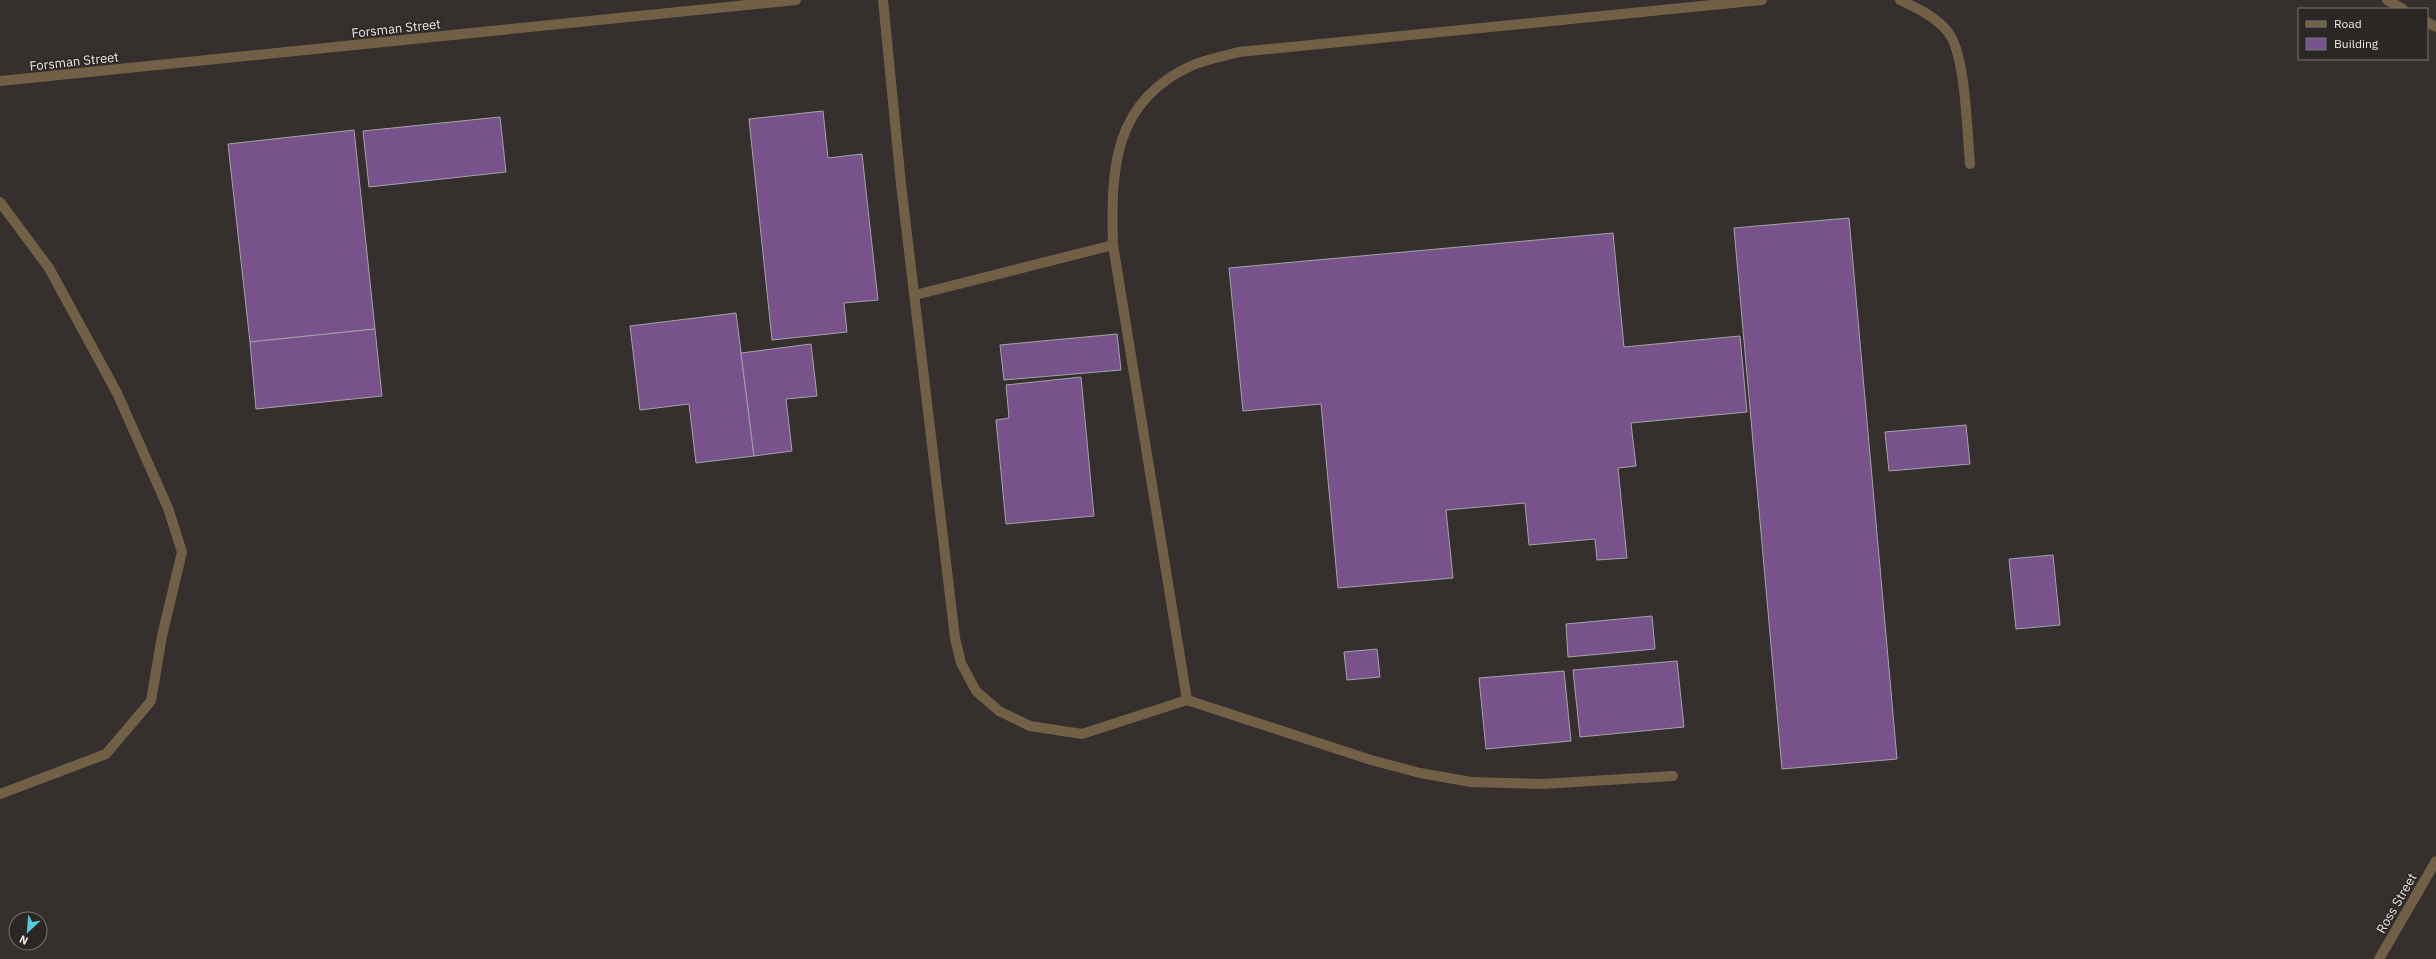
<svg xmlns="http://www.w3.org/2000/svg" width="2436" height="959" font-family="'IBM Plex Sans',sans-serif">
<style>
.building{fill:#77528b;stroke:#a6a3a8}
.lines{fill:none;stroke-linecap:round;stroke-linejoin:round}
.service{stroke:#716046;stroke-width:10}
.tertiary{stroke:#716046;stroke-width:10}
.labels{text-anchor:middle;stroke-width:3;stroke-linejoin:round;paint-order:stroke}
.street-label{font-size:13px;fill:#eae7e5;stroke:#2b2724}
</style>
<rect width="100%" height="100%" fill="#35302e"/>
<g class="building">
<path d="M823,111L828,158L862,154L878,300L844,303L847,332L772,340L749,119Z"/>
<path d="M500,117L506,172L369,187L363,131Z"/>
<path d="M354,130L375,329L250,342L228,144Z"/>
<path d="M1849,218L1897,759L1782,769L1734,228Z"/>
<path d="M1613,233L1624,347L1740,336L1747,412L1631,423L1636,466L1618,468L1627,558L1597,560L1595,539L1529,545L1525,503L1446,510L1453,578L1338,588L1321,404L1243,411L1229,268Z"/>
<path d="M736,313L754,456L696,463L689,404L640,410L630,326Z"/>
<path d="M375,329L382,396L256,409L250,342Z"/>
<path d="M1117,334L1121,370L1004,380L1000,345Z"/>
<path d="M811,344L817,396L786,399L792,451L754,456L741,353Z"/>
<path d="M1081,377L1094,516L1006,524L996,420L1009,418L1006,385Z"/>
<path d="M1966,425L1970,464L1889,471L1885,432Z"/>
<path d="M2053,555L2060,625L2016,629L2009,559Z"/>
<path d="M1652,616L1655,649L1568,657L1566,624Z"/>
<path d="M1377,649L1380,677L1347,680L1344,652Z"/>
<path d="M1677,661L1684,727L1580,737L1573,670Z"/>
<path d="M1564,671L1571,741L1486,749L1479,678Z"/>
</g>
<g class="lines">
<g class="service">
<path d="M883,0L901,184L955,638L961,663L976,691L999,711L1030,726L1082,734L1187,700L1371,760L1420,773L1471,782L1542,784L1673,776"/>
<path d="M1900,0C1917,8 1936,17 1948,32C1966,55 1967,133 1970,164"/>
<path d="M0,202L49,268L117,393L168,508L182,552L162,636L151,701L106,754L0,794"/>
<path d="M1113,245L1187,700"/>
<path d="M915,295L1113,245C1111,170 1112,101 1193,65C1207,59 1224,56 1239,52L1762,0"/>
</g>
<g class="tertiary">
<path d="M2387,0L2403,9"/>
<path d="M2427,22L2436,27"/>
<path d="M0,81L796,0"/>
<path d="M2379,959L2436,861"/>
</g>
</g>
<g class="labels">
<g class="street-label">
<text transform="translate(396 28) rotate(-6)" y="5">Forsman Street</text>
<text transform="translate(74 61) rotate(-6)" y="5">Forsman Street</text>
<text transform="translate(2396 903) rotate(-60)" y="5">Ross Street</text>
</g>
</g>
<rect x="2298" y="8" width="130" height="52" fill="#2b2724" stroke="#777471"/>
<rect x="2306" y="21" width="20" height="6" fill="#716046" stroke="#777471"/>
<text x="2334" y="28" font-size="12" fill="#eae7e5">Road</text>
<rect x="2306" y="38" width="20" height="12" fill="#77528b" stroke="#777471"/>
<text x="2334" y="48" font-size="12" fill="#eae7e5">Building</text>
<g transform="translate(28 931) rotate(206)"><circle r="19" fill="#2b2724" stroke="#777471"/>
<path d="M0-3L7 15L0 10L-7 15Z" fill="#56c9e0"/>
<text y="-6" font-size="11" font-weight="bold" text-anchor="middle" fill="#eae7e5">N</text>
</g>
</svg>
